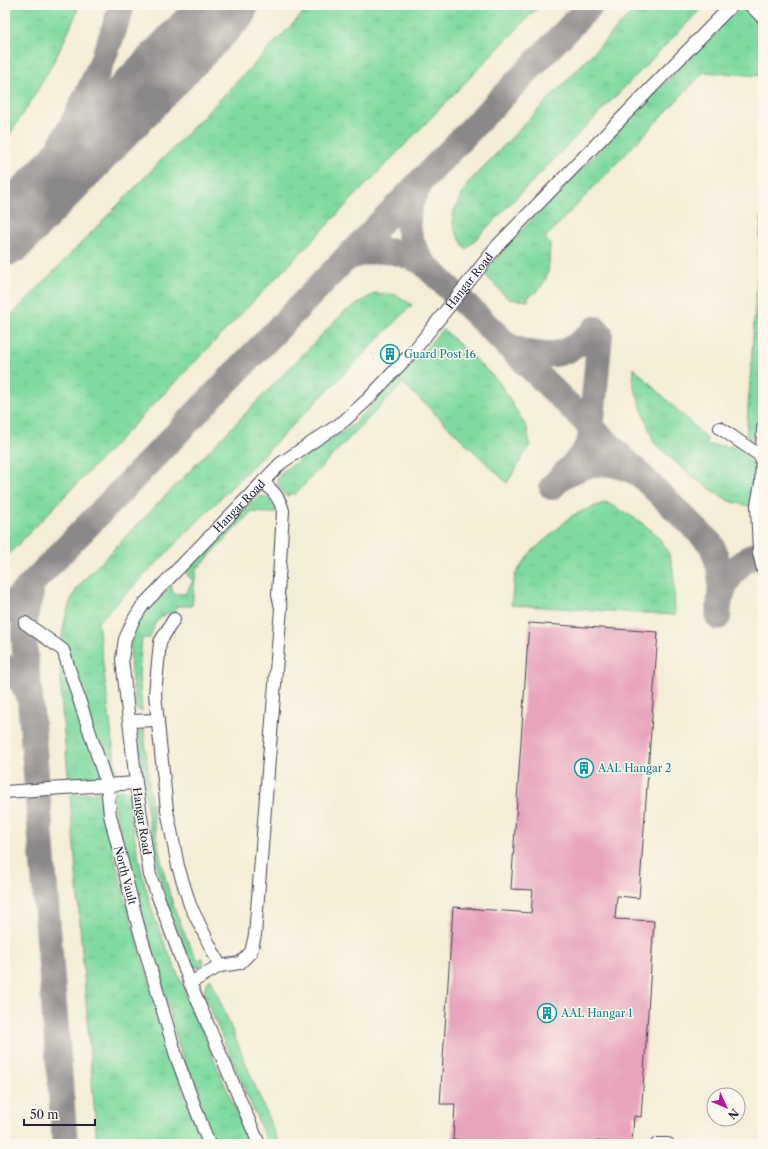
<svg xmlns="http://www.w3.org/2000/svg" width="768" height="1149" font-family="'Libre Caslon Text',serif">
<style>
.grass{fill:url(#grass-tufts);stroke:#507e6e}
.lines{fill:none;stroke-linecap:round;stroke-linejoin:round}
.taxiway{stroke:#8b8889;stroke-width:26}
.runway{stroke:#8b8889;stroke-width:64}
.building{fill:#e8a4bd}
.minor-casing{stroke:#424052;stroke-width:14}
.minor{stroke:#fff;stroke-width:12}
.labels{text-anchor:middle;stroke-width:3;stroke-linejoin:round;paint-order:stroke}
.street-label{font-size:11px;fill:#22223b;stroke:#fbf7ec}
.culture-label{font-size:11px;fill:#0d838f;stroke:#fbf7ec;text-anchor:start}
</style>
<defs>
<pattern id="grass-tufts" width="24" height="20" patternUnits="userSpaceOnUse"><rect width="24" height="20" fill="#7fdaa1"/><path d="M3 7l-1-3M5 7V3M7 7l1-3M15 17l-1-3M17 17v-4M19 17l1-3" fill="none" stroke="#6dbb8c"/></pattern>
</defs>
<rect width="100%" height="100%" fill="#fbf7ec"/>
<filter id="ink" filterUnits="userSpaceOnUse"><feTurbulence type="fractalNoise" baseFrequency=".025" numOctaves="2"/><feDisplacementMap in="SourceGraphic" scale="8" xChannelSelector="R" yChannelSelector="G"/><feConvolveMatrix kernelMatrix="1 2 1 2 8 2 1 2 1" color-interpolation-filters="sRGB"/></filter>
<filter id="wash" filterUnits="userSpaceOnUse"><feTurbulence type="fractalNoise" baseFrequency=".012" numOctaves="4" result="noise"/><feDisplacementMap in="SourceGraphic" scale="16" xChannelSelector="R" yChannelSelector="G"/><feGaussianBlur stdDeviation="0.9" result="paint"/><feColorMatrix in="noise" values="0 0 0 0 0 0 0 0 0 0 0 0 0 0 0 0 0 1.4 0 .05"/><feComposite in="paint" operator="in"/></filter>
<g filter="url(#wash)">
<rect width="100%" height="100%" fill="#f4edd7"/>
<g class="grass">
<path d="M5,5H79C64,49 31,103 5,141Z"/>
<path d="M311,5H540L5,558V322Z"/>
<path d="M639,5H705L466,249C444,218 453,212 469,182Z"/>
<path d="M740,6L747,10L763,26V76L704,72L545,238L550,244C548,267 552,284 528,297V301L508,299L484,273L513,239Z"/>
<path d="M763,192V366L758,440L746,438Z"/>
<path d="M375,293L396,295L412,305L98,622L117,779L69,783C65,733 48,632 77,589C85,577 98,566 108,555L343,313Z"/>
<path d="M443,329L499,382L527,428L530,445L507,483L403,383L294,495L292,493L287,497L278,486L277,480L283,471L351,426L402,375Z"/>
<path d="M634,368L707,439V445L737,447L755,465L754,507L729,501L691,476L654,443L633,384Z"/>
<path d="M262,496C269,498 272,501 276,508L275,513L251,512L196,570L192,606H176V613H167L155,623L150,638H142L139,675L142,711L136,709C133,682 123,642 140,619C149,606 161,596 172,585V591L175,594H185L193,581L185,572L254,500Z"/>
<path d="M606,502C631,516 662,530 671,560C675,573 674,600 675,615L511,605L515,575L530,553L573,515Z"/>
<path d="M144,729C149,788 154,845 172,901C178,921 188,941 197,960L203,958L204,963L201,968L194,967C155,897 146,812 139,732Z"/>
<path d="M125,790L128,794C134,840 142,881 157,925L250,1144H214L181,1054L162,983L131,882L113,802L114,791Z"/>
<path d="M101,792L104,814L123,892L172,1059L202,1144H97L70,795Z"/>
<path d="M211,979L279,1144H268L205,997C204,989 204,984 211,979Z"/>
</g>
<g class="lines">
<g class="taxiway">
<path d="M418,188C402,212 407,239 422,262L711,544C724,574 721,587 718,617"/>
<path d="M5,226C58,159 97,87 122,5"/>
<path d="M345,259C375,247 393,248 422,262"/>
<path d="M511,347C544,361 570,357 595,329"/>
<path d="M565,475C591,461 610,459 637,473"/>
<path d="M552,487L583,454L590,441L600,334"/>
<path d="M31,594C18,627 27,664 30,699L65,1144"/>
<path d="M721,597C727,576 741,558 763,552"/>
<path d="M5,611C201,409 396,207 591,5"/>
<path d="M5,667L21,681L30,697"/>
</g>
<path class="runway" d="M5,234L226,5"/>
</g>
<g id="blocks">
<path class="building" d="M529,623L658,632L639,898L617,896L615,919L654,921L641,1117L634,1116L632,1144L596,1141V1144H464V1141L453,1140L455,1104H440L453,907L531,913L533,890L511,889Z"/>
</g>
</g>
<g filter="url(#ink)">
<use href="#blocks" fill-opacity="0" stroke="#424052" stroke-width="1"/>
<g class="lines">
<defs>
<g id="minor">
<path d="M750,5L763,18"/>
<path d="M720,428L762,457"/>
<path d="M763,428L761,483L757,505L759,553L763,570"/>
<path d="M174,619L160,642L155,694L167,810L178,866L190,905L220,966"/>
<path id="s1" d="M25,623L63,650L107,785L110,815L139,929L177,1059L209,1144"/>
<path d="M129,721L158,720"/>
<path d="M5,792L136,783"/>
<path d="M190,983L220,966L240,963L251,952L255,935L281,608L278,595L283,511C280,497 272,491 263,481"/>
<path id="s2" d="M259,1144L190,983L150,875L136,783L122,659L125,639L134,619L143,605L281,463L344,421L367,400L416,348L498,245L732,5"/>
<path d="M657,1144H668"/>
</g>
</defs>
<use href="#minor" class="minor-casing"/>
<use href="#minor" class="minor"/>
</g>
</g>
<defs>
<symbol id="building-ring" viewBox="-11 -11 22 22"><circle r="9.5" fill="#fbf7ec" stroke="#0f9aa8" stroke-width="1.5"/><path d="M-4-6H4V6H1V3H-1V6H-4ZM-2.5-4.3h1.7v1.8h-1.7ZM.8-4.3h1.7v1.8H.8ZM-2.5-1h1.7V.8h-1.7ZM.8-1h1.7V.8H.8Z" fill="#0f9aa8"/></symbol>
</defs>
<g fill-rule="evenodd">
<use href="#building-ring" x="379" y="343" width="22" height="22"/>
<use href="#building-ring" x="573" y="757" width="22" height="22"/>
<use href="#building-ring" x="536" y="1002" width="22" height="22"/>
</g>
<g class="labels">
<g class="street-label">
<text dy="4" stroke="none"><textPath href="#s2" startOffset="1029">Hangar Road</textPath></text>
<text dy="4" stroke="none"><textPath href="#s2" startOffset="705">Hangar Road</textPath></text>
<text transform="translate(142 821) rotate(81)" y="4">Hangar Road</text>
<text dy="4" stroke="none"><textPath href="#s1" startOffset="281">North Vault</textPath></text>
</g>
<g class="culture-label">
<text x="404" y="358">Guard Post 16</text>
<text x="598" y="772">AAL Hangar 2</text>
<text x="561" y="1017">AAL Hangar 1</text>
</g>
</g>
<rect width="768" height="1149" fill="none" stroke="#fbf7ec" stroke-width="20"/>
<g transform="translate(726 1107) rotate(134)"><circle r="19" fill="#fbf7ec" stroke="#a4a2a5"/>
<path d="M0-3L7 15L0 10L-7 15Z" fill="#b5179e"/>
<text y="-6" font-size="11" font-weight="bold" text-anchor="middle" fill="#22223b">N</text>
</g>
<path d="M24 1119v6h71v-6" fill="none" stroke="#22223b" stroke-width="2"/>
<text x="30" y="1119" font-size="12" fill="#22223b" stroke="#fbf7ec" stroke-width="3" paint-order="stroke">50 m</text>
</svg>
